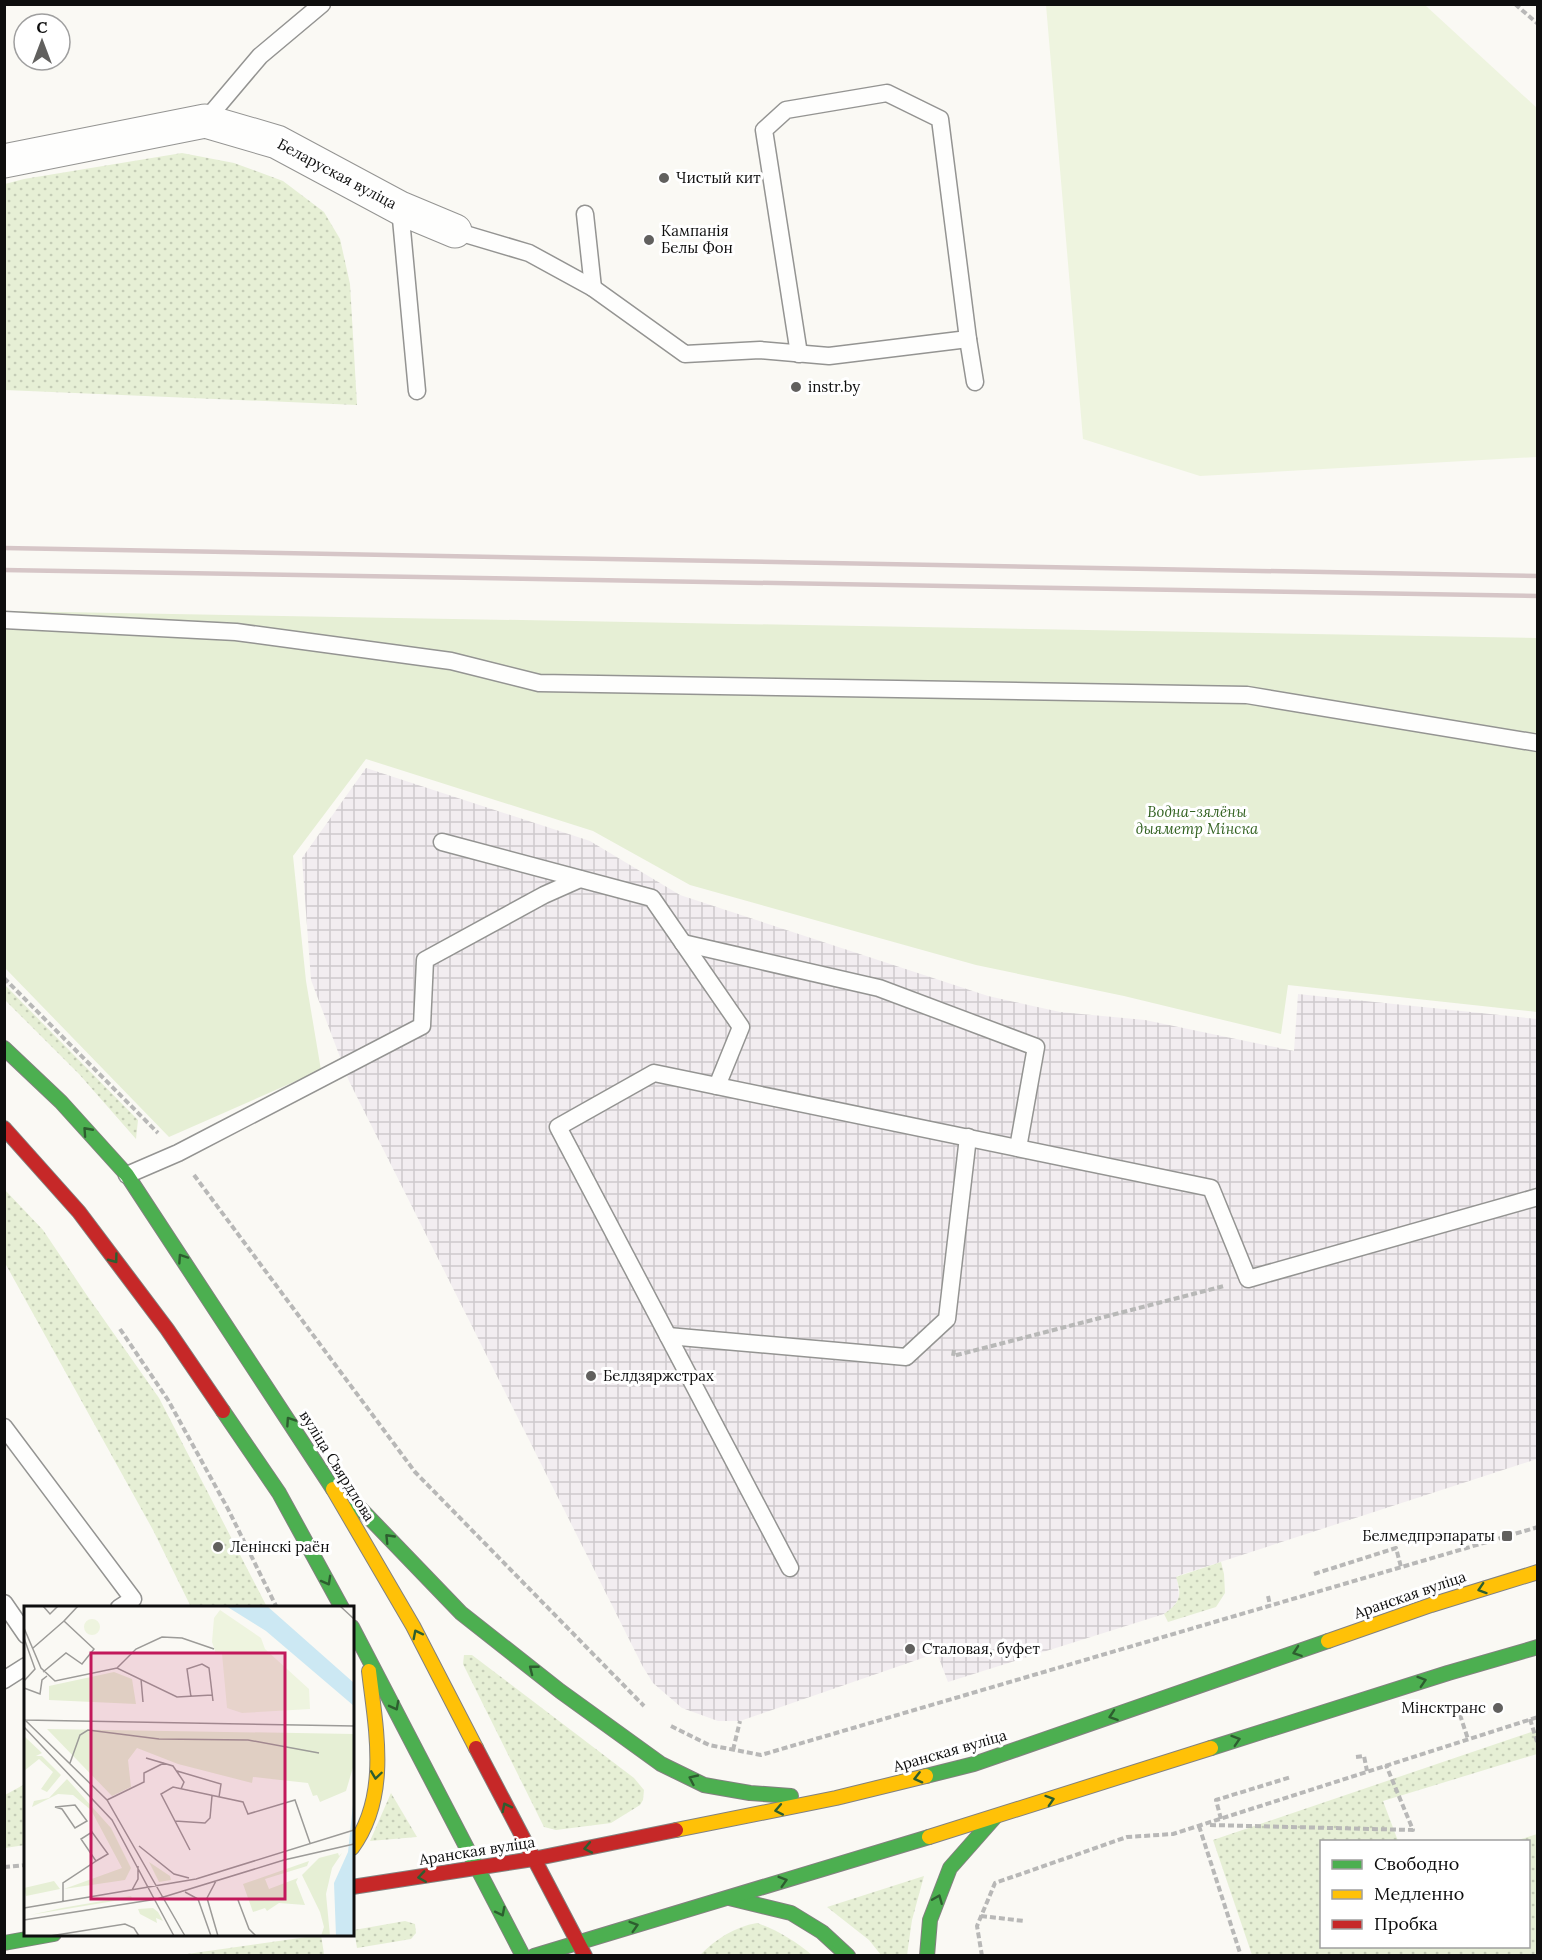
<svg xmlns="http://www.w3.org/2000/svg" width="1542" height="1960" font-family="Lora,serif">
<style>
.industrial{fill:url(#industrial-grid)}
.grass{fill:url(#grass-dots)}
.park{fill:#e6efd5}
.pitch{fill:#eef4df}
.lines{fill:none;stroke-linecap:round;stroke-linejoin:round}
.lane-casing{stroke:#949492;stroke-width:19}
.street-casing{stroke:#949492;stroke-width:35}
.fast-casing{stroke:#82817f;stroke-width:16}
.slow-casing{stroke:#82817f;stroke-width:16}
.jam-casing{stroke:#82817f;stroke-width:16}
.path{stroke:#b8b8b7;stroke-width:4;stroke-dasharray:6 3;stroke-linecap:butt}
.lane{stroke:#fefefd;stroke-width:16}
.street{stroke:#fefefd;stroke-width:33}
.fast{stroke:#4caf50;stroke-width:14}
.slow{stroke:#ffc107;stroke-width:14}
.jam{stroke:#c62828;stroke-width:14}
.rail{stroke:#d6c6c7;stroke-width:4.5}
.oneway{stroke:#2d5e2f}
.poi-dot{fill:#61605e;stroke:#fff;stroke-width:2}
.labels{text-anchor:middle;stroke-width:6;stroke-linejoin:round;paint-order:stroke}
.street-label{font-size:15px;fill:#0e0e0e;stroke:#fff}
.poi-label{font-size:15px;fill:#0e0e0e;stroke:#fff;text-anchor:start}
.park-label{font-size:15px;font-style:italic;fill:#346322;stroke:#fff}
.inset-road{fill:none;stroke:#9c9b98;stroke-width:1.5}
.view{fill:#c2185b;fill-opacity:0.15;stroke:#c2185b;stroke-width:3}
.inset-edge{fill:none;stroke:#0e0e0e;stroke-width:3}
</style>
<defs>
<pattern id="industrial-grid" width="8" height="8" patternUnits="userSpaceOnUse" patternTransform="scale(1.5)"><rect width="8" height="8" fill="#f2edf0"/><path d="M0 4h8M4 0v8" fill="none" stroke="#cecacd"/></pattern>
<pattern id="grass-dots" width="8" height="8" patternUnits="userSpaceOnUse" patternTransform="scale(1.5)"><rect width="8" height="8" fill="#e6efd5"/><path d="M2 2h.1M6 6h.1" fill="none" stroke="#c4ccb6" stroke-width="1.8" stroke-linecap="round"/></pattern>
</defs>
<rect width="100%" height="100%" fill="#faf9f4"/>
<path class="industrial" d="M366,768L590,841L680,895L988,996L1060,1012L1145,1020L1294,1051L1298,994L1537,1019V1459L1177,1576L1179,1598L1173,1607L1164,1614L948,1682L937,1653L740,1721H718L682,1708L653,1683L643,1667L349,1081L311,980L302,858Z"/>
<g class="grass">
<path d="M182,153L234,163L283,181L324,212L340,239L350,284L357,405L5,390V184L24,179Z"/>
<path d="M5,985L138,1120L136,1139L79,1074L5,1000Z"/>
<path d="M4,1189L43,1230L86,1294L159,1398L267,1607H191L153,1530L5,1263Z"/>
<path d="M1221,1562L1224,1574L1225,1593L1216,1607L1168,1622L1164,1614C1181,1602 1182,1595 1176,1577Z"/>
<path d="M464,1655H472L634,1778L644,1790L643,1800L640,1805L611,1823L556,1830L544,1827L463,1664Z"/>
<path d="M1537,1730V1754L1383,1801L1398,1841L1322,1842V1946H1528V1842L1515,1841L1537,1834V1955H1252L1213,1840Z"/>
<path d="M25,1784V1845L5,1848V1795Z"/>
<path d="M391,1793L417,1837L370,1841Z"/>
<path d="M924,1876L912,1920L907,1955H881L869,1940L827,1907Z"/>
<path d="M405,1921L415,1924L416,1933L411,1939L357,1948L354,1930Z"/>
<path d="M757,1923C777,1930 795,1941 812,1955H700C716,1939 734,1927 757,1923Z"/>
<path d="M321,1935L324,1954L316,1955H180Z"/>
</g>
<path class="park" d="M5,611L1537,638V1012L1288,985L1281,1034L1124,996L976,965L690,885L593,831L366,759L293,856L306,981L321,1070L169,1137L5,968Z"/>
<path class="pitch" d="M1046,5H1425L1537,108V457L1200,476L1083,439Z"/>
<g class="lines">
<defs>
<g id="lane">
<path d="M205,121L260,56L322,4"/>
<path d="M400,208L417,391"/>
<path d="M585,214L593,288"/>
<path d="M455,231L529,253L593,288L685,354L760,350L829,356L968,339"/>
<path d="M799,354L764,130L786,110L887,93L940,119L968,339L975,382"/>
<path d="M4,620L236,632L451,661L539,683L1247,695L1538,743"/>
<path d="M442,842L652,898L741,1027L717,1086"/>
<path d="M683,943L879,988L1036,1047L1018,1148"/>
<path d="M127,1175L178,1153L422,1026L425,960L544,895L580,879"/>
<path d="M668,1336L906,1357L947,1319L968,1137"/>
<path d="M4,1427L133,1599L119,1608"/>
<path d="M790,1568L558,1127L654,1073L1211,1188L1248,1279L1538,1197"/>
<path d="M4,1603L26,1635"/>
<path d="M4,1680L26,1666"/>
</g>
<path id="street" d="M4,161L205,121L277,142L400,208L455,231"/>
<g id="fast">
<path d="M4,1048L61,1102L127,1175L333,1489"/>
<path d="M223,1411L279,1493L342,1608"/>
<path d="M357,1505L461,1613L560,1691L661,1764L704,1785L750,1793L791,1796"/>
<path d="M352,1627L523,1956"/>
<path d="M1211,1748L1448,1673L1538,1647"/>
<path d="M926,1776L974,1764L1328,1641"/>
<path d="M729,1898L791,1913L822,1932L848,1956"/>
<path d="M4,1943L54,1934"/>
<path d="M534,1956L929,1837"/>
<path d="M927,1956L930,1920L950,1868L995,1817"/>
</g>
<g id="slow">
<path d="M333,1489L413,1626L476,1748"/>
<path d="M1328,1641L1431,1605L1538,1572"/>
<path d="M676,1830L836,1798L926,1776"/>
<path d="M929,1837L1211,1748"/>
<path d="M352,1848C390,1796 376,1730 369,1671"/>
</g>
<g id="jam">
<path d="M4,1128L79,1212L167,1329L223,1411"/>
<path d="M476,1748L585,1956"/>
<path d="M352,1887L533,1859L676,1830"/>
</g>
</defs>
<use href="#lane" class="lane-casing"/>
<use href="#street" class="street-casing"/>
<use href="#fast" class="fast-casing"/>
<use href="#slow" class="slow-casing"/>
<use href="#jam" class="jam-casing"/>
<g class="path">
<path d="M1515,4L1538,24"/>
<path d="M4,978L158,1133"/>
<path d="M194,1175L415,1472L644,1706"/>
<path d="M120,1329L168,1400L228,1509L277,1608"/>
<path d="M954,1350L953,1356L1224,1286"/>
<path d="M1314,1574L1396,1548L1401,1567"/>
<path d="M1268,1596L1270,1605"/>
<path d="M1457,1706L1468,1739"/>
<path d="M1530,1719L1538,1745"/>
<path d="M671,1726L709,1745L761,1755L1538,1527"/>
<path d="M733,1750L740,1721"/>
<path d="M1356,1757L1364,1756L1367,1771"/>
<path d="M1221,1819L1216,1800L1291,1777"/>
<path d="M1210,1825L1413,1830L1386,1765"/>
<path d="M1199,1826L1241,1956"/>
<path d="M4,1867L26,1865"/>
<path d="M981,1916L1024,1921"/>
<path d="M982,1956L977,1926L995,1883L1127,1837L1173,1834L1538,1717"/>
</g>
<use href="#lane" class="lane"/>
<use href="#street" class="street"/>
<use href="#fast" class="fast"/>
<use href="#slow" class="slow"/>
<use href="#jam" class="jam"/>
<g class="rail">
<path d="M4,548L1538,576"/>
<path d="M4,570L1538,596"/>
</g>
</g>
<defs><path id="oneway-chevron" d="M-2-3.5L2.5 0L-2 3.5" fill="none" stroke-width="1.6" stroke-linecap="round" stroke-linejoin="round" transform="scale(1.5)"/></defs>
<g class="oneway">
<use href="#oneway-chevron" transform="translate(87 1131) rotate(-132)"/>
<use href="#oneway-chevron" transform="translate(182 1258) rotate(-124)"/>
<use href="#oneway-chevron" transform="translate(114 1259) rotate(53)"/>
<use href="#oneway-chevron" transform="translate(290 1421) rotate(-124)"/>
<use href="#oneway-chevron" transform="translate(389 1538) rotate(-134)"/>
<use href="#oneway-chevron" transform="translate(327 1581) rotate(61)"/>
<use href="#oneway-chevron" transform="translate(1482 1589) rotate(162)"/>
<use href="#oneway-chevron" transform="translate(417 1634) rotate(-117)"/>
<use href="#oneway-chevron" transform="translate(1297 1652) rotate(161)"/>
<use href="#oneway-chevron" transform="translate(533 1669) rotate(-142)"/>
<use href="#oneway-chevron" transform="translate(1422 1681) rotate(-18)"/>
<use href="#oneway-chevron" transform="translate(395 1706) rotate(62)"/>
<use href="#oneway-chevron" transform="translate(1113 1716) rotate(161)"/>
<use href="#oneway-chevron" transform="translate(1236 1740) rotate(-18)"/>
<use href="#oneway-chevron" transform="translate(376 1775) rotate(98)"/>
<use href="#oneway-chevron" transform="translate(918 1778) rotate(166)"/>
<use href="#oneway-chevron" transform="translate(693 1779) rotate(-155)"/>
<use href="#oneway-chevron" transform="translate(1050 1800) rotate(-18)"/>
<use href="#oneway-chevron" transform="translate(506 1807) rotate(-117)"/>
<use href="#oneway-chevron" transform="translate(779 1810) rotate(169)"/>
<use href="#oneway-chevron" transform="translate(588 1848) rotate(169)"/>
<use href="#oneway-chevron" transform="translate(422 1877) rotate(172)"/>
<use href="#oneway-chevron" transform="translate(783 1881) rotate(-17)"/>
<use href="#oneway-chevron" transform="translate(938 1899) rotate(-68)"/>
<use href="#oneway-chevron" transform="translate(501 1912) rotate(63)"/>
<use href="#oneway-chevron" transform="translate(634 1926) rotate(-17)"/>
</g>
<g class="poi-dot">
<circle cx="664" cy="178" r="6"/>
<circle cx="649" cy="240" r="6"/>
<circle cx="796" cy="387" r="6"/>
<circle cx="591" cy="1376" r="6"/>
<rect x="1501" y="1530" width="12" height="12" rx="3"/>
<circle cx="218" cy="1547" r="6"/>
<circle cx="910" cy="1649" r="6"/>
<circle cx="1498" cy="1708" r="6"/>
</g>
<g class="labels">
<g class="street-label">
<text transform="translate(337 174) rotate(28)" y="5">Беларуская вуліца</text>
<text transform="translate(337 1466) rotate(58)" y="5">вуліца Свярдлова</text>
<text transform="translate(1410 1595) rotate(-19)" y="5">Аранская вуліца</text>
<text transform="translate(950 1751) rotate(-16)" y="5">Аранская вуліца</text>
<text transform="translate(477 1851) rotate(-9)" y="5">Аранская вуліца</text>
</g>
<g class="poi-label">
<text x="676" y="183">Чистый кит</text>
<text x="661" y="236">Кампанія<tspan x="661" dy="17">Белы Фон</tspan></text>
<text x="808" y="392">instr.by</text>
<text x="603" y="1381">Белдзяржстрах</text>
<text x="1495" y="1541" text-anchor="end">Белмедпрэпараты</text>
<text x="230" y="1552">Ленінскі раён</text>
<text x="922" y="1654">Сталовая, буфет</text>
<text x="1486" y="1713" text-anchor="end">Мінсктранс</text>
</g>
<g class="park-label">
<text x="1197" y="817">Водна-зялёны<tspan x="1197" dy="17">дыяметр Мінска</tspan></text>
</g>
</g>
<g transform="translate(24 1606)">
<rect width="330" height="330" fill="#faf9f4"/>
<path d="M90,66L108,73L112,98L25,94V80ZM0,130L18,147L12,150H18L37,169L23,186L17,183L29,166L15,153L0,165ZM43,173L87,222L107,262L101,274L40,283L98,262L67,204L49,189L34,188L8,201L10,195L25,192ZM285,255L283,260L241,273L245,283L274,272L272,276L281,299L255,297L243,305L241,302L229,306L219,278ZM125,256L146,270L147,274L135,276ZM30,275L36,283L2,290L0,282ZM107,290L108,292L6,309L38,302ZM129,302L134,306L139,315L132,312L133,317L116,308L114,303Z" fill="#e6efd5"/>
<path d="M23,123L330,128V158L322,185L296,196L293,189L289,190L284,177L229,171L228,177L154,158L113,142L104,154L107,181L88,190ZM314,247L315,250L318,247L308,262L302,288L306,330H297L300,321L296,306L278,269L295,252Z" fill="#e6efd5"/>
<path d="M196,4L237,32L241,43L285,83L286,103L218,107L203,102L198,48H192L188,36L190,12ZM60 21a8 8 0 1 1 16 0a8 8 0 1 1-16 0Z" fill="#eef4df"/>
<path d="M202,0H243L330,77V100L242,25ZM330,189V330H312L310,277L324,246Z" fill="#cce8f3"/>
<path class="inset-road" d="M19,0L26,8L34,0M316,0L330,13M0,22L17,62L31,75L93,62L153,91L188,89M0,32L11,63L0,75M9,42L40,15M93,62L112,43L138,31L158,32L190,43M19,66L42,47L58,58L70,43L40,15L54,0M117,73L119,96M0,82L16,88L18,74L23,70M167,91L163,63L178,58L185,62L189,95M0,113L83,194L161,330M0,114L330,120M0,121L88,214L150,330M122,152L149,160L160,176L157,183M46,157L56,129L64,124L135,133L224,134L295,147M153,165L197,178L195,191M83,194L120,176V167L140,157M51,199L63,215L51,222L38,203L31,201ZM151,215L181,217L186,212L188,190M115,240L150,268L165,272M166,244L137,188L149,181L219,196L224,208L271,194L286,237M192,275L183,292L194,330M108,284L114,273V260M161,286L174,293L187,330M214,294L225,323L232,330M39,296V277L72,255L57,233L68,226L84,248L72,255M0,302L172,273L330,224M0,314L133,293L260,254L330,238M26,330L101,318L110,322L115,330"/>
<path class="view" d="M67,47H261V293H67Z"/>
<rect width="330" height="330" class="inset-edge"/>
</g>
<rect width="1542" height="1960" fill="none" stroke="#0e0e0e" stroke-width="12"/>
<rect x="1320" y="1840" width="210" height="108" fill="#ffffff" stroke="#9f9f9f" stroke-width="1.5"/>
<rect x="1332" y="1860" width="30" height="9" fill="#4caf50" stroke="#9f9f9f" stroke-width="1.5"/>
<text x="1374" y="1870" font-size="18" fill="#0e0e0e">Свободно</text>
<rect x="1332" y="1890" width="30" height="9" fill="#ffc107" stroke="#9f9f9f" stroke-width="1.5"/>
<text x="1374" y="1900" font-size="18" fill="#0e0e0e">Медленно</text>
<rect x="1332" y="1920" width="30" height="9" fill="#c62828" stroke="#9f9f9f" stroke-width="1.5"/>
<text x="1374" y="1930" font-size="18" fill="#0e0e0e">Пробка</text>
<g transform="translate(42 42)"><circle r="28" fill="#ffffff" stroke="#9f9f9f" stroke-width="1.5"/>
<path d="M0-4.5L10 22L0 15L-10 22Z" fill="#61605e"/>
<text y="-9" font-size="16" font-weight="bold" text-anchor="middle" fill="#0e0e0e">С</text>
</g>
</svg>
